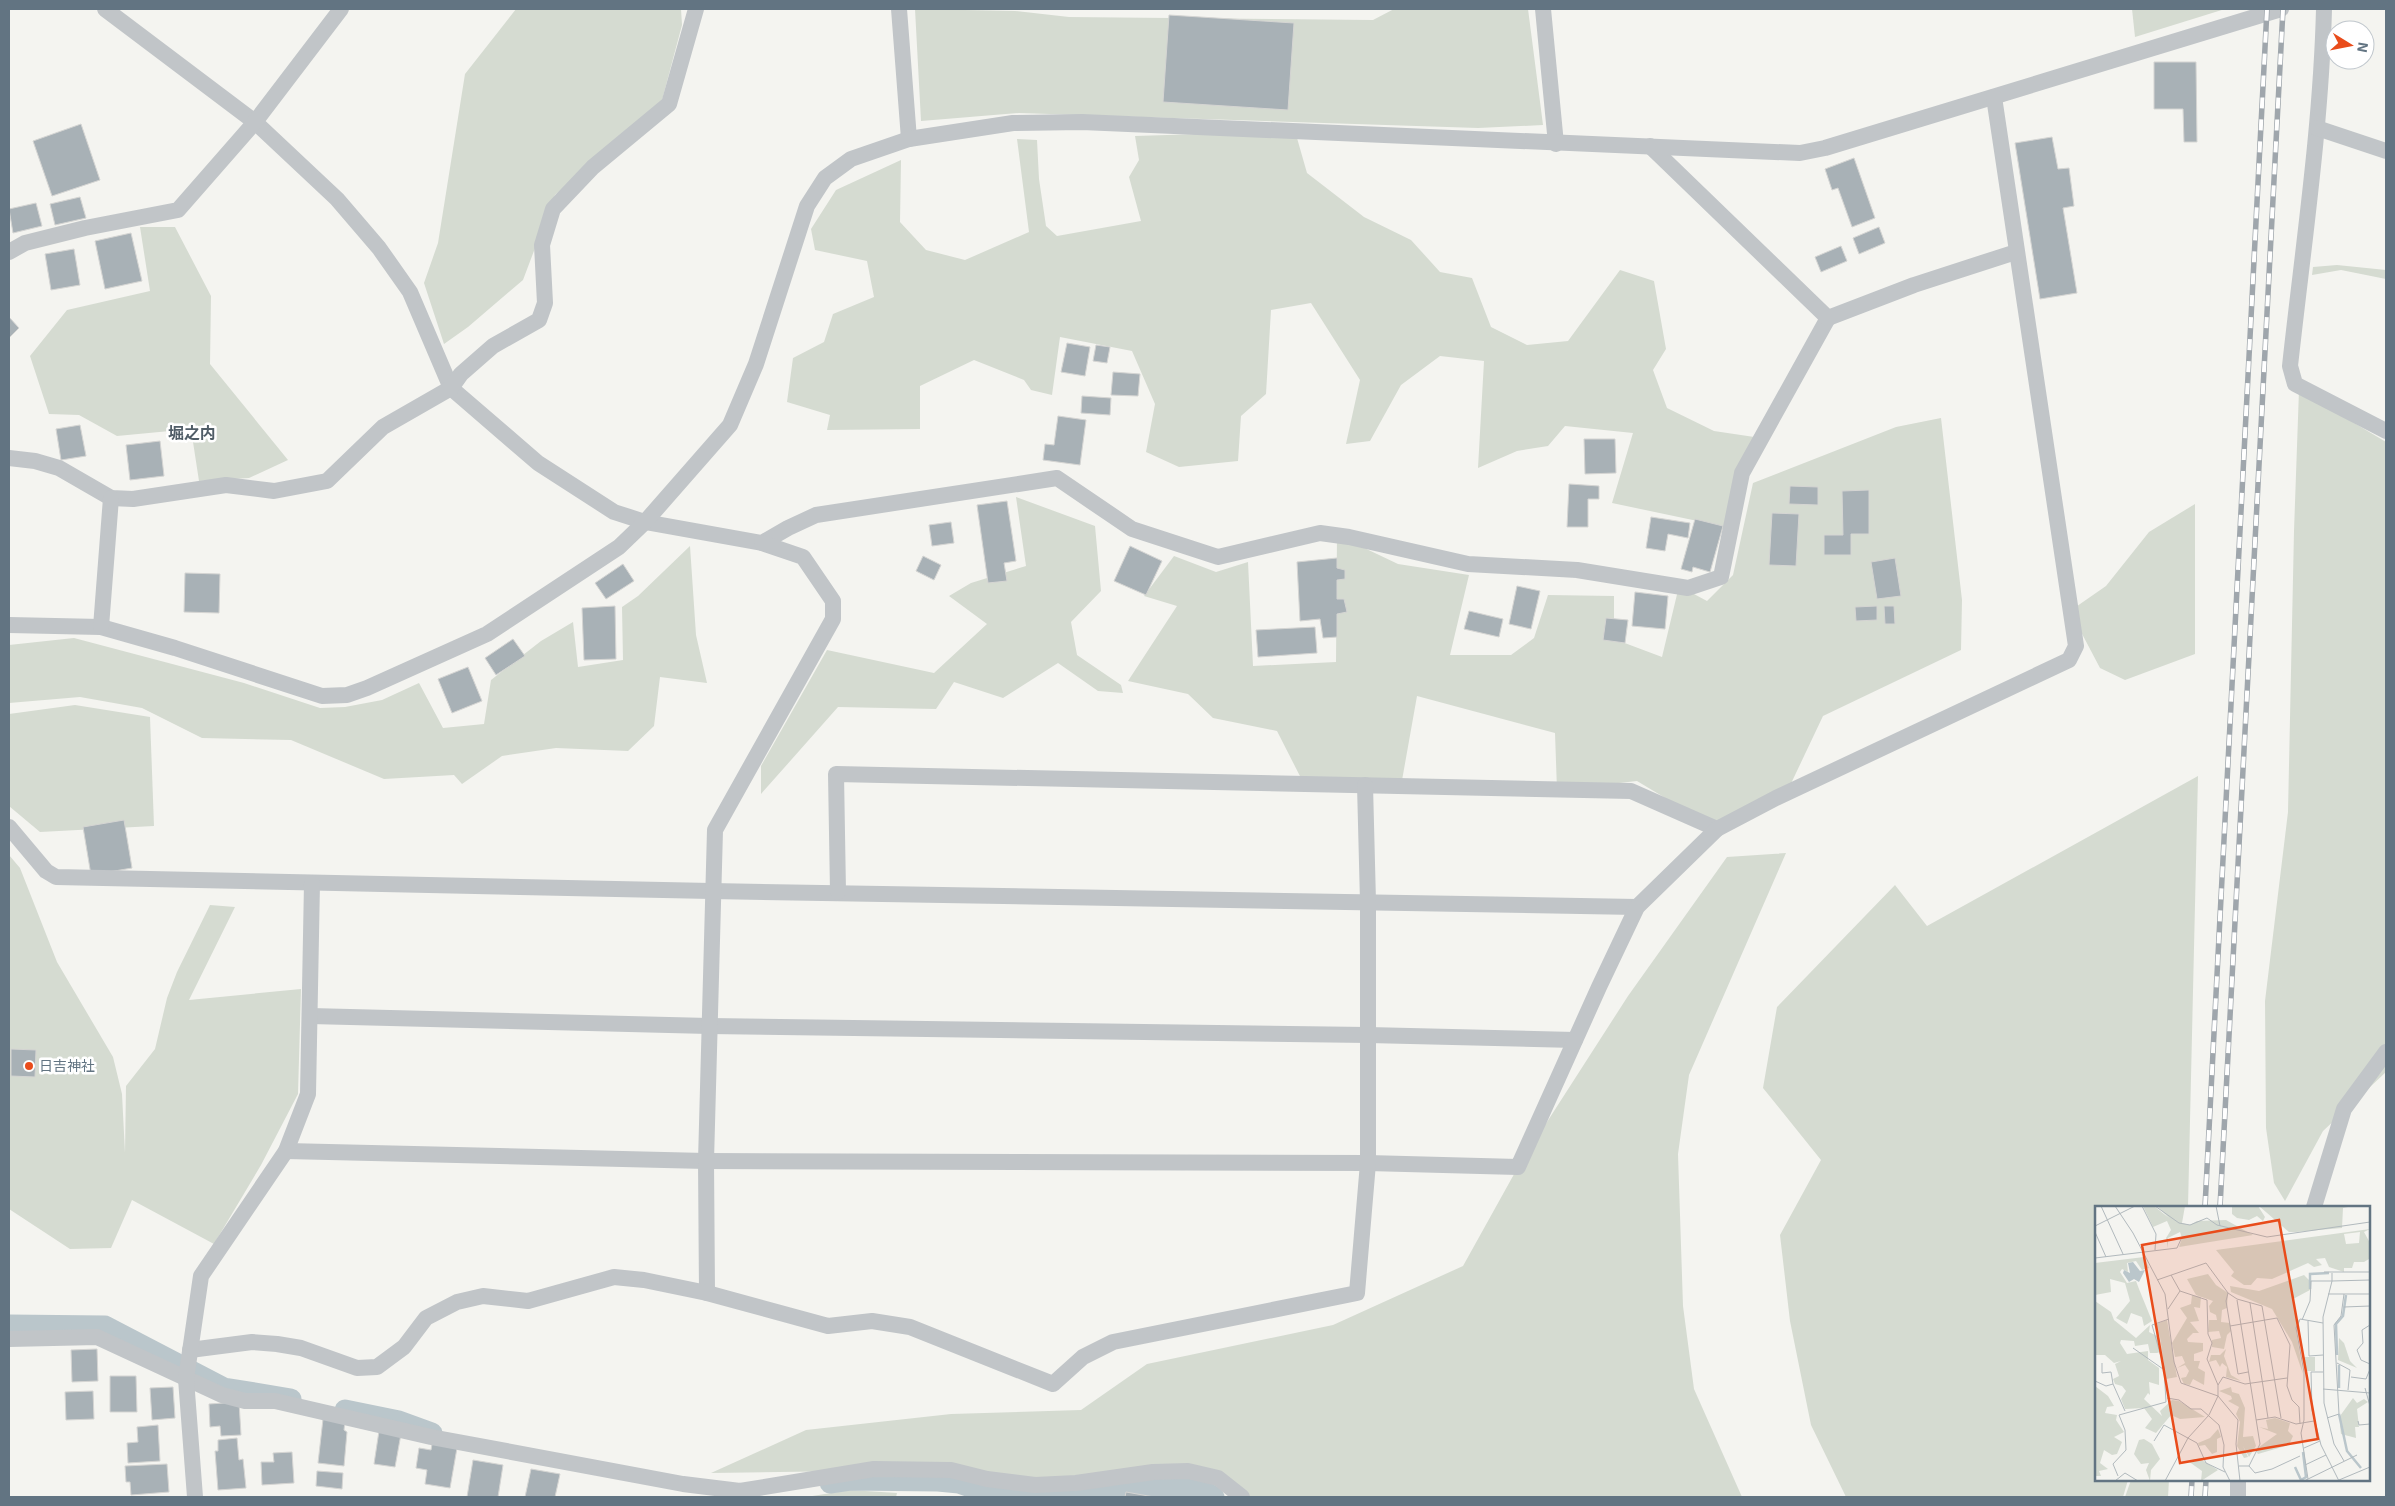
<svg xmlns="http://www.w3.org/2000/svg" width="2395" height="1506" font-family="'Exo 2','Noto Sans JP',sans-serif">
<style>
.green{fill:#d5dbd1}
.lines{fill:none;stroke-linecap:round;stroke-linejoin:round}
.canal{stroke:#bac6cb;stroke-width:21}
.building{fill:#a8b1b6;stroke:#d5d5d3}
.street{stroke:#c1c5c8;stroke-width:16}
.rail-casing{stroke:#9fa6ac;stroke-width:5.5}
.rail{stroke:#fff;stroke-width:4;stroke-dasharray:11;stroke-linecap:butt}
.poi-dot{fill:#e94c1b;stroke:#fff;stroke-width:2}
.labels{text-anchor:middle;stroke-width:5;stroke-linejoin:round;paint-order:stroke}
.poi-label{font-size:14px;fill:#627482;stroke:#fff;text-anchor:start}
.quarter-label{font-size:16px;font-weight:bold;fill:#505d67;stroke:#fff}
.inset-river{fill:none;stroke:#bac6cb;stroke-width:2.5}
.inset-road{fill:none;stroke:#b1b9bd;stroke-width:1}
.view{fill:#e94c1b;fill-opacity:0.15;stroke:#e94c1b;stroke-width:2.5}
.inset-edge{fill:none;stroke:#627482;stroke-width:2.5}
</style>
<rect width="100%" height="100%" fill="#f4f4f0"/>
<g class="green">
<path d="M516,9H681L682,25L661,104L555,195L523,280L468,327L444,344L424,283L438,243L465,74Z"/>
<path d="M915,9L1015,11L1069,17L1373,20L1394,9H1528L1543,125L1478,128L1019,113L921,121Z"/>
<path d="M2132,9H2225L2135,37Z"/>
<path d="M1295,131L1307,173L1364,217L1411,240L1440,272L1472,278L1491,327L1527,345L1568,341L1620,270L1654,281L1666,349L1653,370L1667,408L1714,431L1761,438L1726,527L1612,503L1633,433L1565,426L1548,446L1517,451L1478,468L1484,361L1440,356L1401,385L1370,441L1346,444L1360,380L1311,303L1271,310L1266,394L1241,416L1238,461L1179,467L1146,452L1155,404L1132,351L1060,337L1052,395L1031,390L1024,380L974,360L920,386V429L827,430L830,415L787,402L793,358L824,342L833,314L874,297L867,261L815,250L811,229L836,190L901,160L900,222L926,250L965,260L1029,232L1017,139L1037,140L1039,179L1046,226L1057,236L1141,221L1129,177L1139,160L1135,136Z"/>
<path d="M140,227H175L211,296L210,364L288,460L249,478L199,481L191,429L117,436L79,415L49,414L30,356L67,310L150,291Z"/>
<path d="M2337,265L2386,270V279L2341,270L2312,275L2313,267Z"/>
<path d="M2299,390L2386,442V1072L2323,1131L2285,1201L2274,1183L2266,1128L2265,1001L2288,812L2294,531Z"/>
<path d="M1941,418L1962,600L1961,650L1823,716L1787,792L1717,829L1637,781L1557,790L1555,733L1417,696L1401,786L1304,784L1277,731L1213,718L1188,694L1128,681L1177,606L1144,596L1174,556L1216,572L1248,562L1253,666L1336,662L1337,535L1398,564L1469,575L1450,655H1511L1534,638L1548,595L1614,596V639L1662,657L1679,586L1707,601L1733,575L1753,483L1896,427Z"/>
<path d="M1016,497L1095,526L1101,591L1071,622L1077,655L1121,685L1123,693L1098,691L1058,663L1003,698L954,682L936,709L838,707L761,794V766L827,650L934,673L987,624L949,596L971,583L1026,566Z"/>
<path d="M2195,504V654L2125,680L2100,668L2070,611L2106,586L2149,532Z"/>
<path d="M690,546L696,635L707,683L660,677L654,726L628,751L556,748L502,756L462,784L454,775L384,779L291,740L202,738L142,708L80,697L9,703V645L74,638L244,683L320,708L345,707L382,700L419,683L443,728L484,724L491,680L541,641L573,622L578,667L623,660L622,607L638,596Z"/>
<path d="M75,705L150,717L154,826L40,832L9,806V714Z"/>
<path d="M2198,776L2188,1207H2096V1480H2128L2123,1497H1846L1811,1425L1790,1321L1780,1235L1821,1160L1763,1088L1777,1007L1895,885L1927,926Z"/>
<path d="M1786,853L1689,1075L1678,1154L1683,1306L1694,1389L1742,1497H1234L1198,1473L1048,1484L918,1470L711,1473L806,1430L951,1414L1081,1410L1147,1364L1333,1325L1463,1266L1518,1167L1628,996L1727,857Z"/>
<path d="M9,855L20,868L57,962L113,1057L122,1094L125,1153L126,1086L155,1049L167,998L177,972L210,905L235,907L189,1000L301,989L298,1094L261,1165L214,1244L132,1200L111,1248L70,1249L9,1209Z"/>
<path d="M2131,1480H2169L2168,1497H2125Z"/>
<path d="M850,1490L897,1493L896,1497H806Z"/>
</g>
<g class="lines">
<g class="canal">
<path d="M9,1325L105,1326L224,1388L291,1399"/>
<path d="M345,1410L399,1421L432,1433"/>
<path d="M830,1483L850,1480L938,1481L959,1483L988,1493L1032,1497L1083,1488L1140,1486L1203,1490L1214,1497"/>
</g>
</g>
<g class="building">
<path d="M1169,15L1294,23L1288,110L1163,102Z"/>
<path d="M2154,62H2196L2197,142H2184L2183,109H2154Z"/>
<path d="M81,124L100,180L52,196L33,141Z"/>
<path d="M2052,137L2058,169L2069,168L2074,206L2063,208L2077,293L2040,299L2015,143Z"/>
<path d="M1854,158L1875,218L1852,227L1838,188L1832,190L1825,169Z"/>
<path d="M80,197L86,218L55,225L50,204Z"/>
<path d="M36,203L42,226L13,233L9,209Z"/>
<path d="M1879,227L1885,243L1859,254L1853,238Z"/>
<path d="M131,233L142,281L105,289L95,241Z"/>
<path d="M1841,246L1847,261L1821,272L1815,257Z"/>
<path d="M74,249L80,285L51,290L45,254Z"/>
<path d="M9,317L19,328L9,338Z"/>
<path d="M1067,343L1090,347L1085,376L1061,372Z"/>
<path d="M1096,345L1110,347L1107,363L1093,361Z"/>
<path d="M1113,372L1140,374L1138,396L1111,395Z"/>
<path d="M1082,396L1111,398L1110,415L1081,413Z"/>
<path d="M1058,416L1086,420L1080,465L1043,460L1045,444L1054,445Z"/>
<path d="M80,425L86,456L61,460L56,429Z"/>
<path d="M1584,439H1615L1616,473L1585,474Z"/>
<path d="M160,441L164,476L130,480L126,445Z"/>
<path d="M1569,484L1599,486V499H1588V527H1567Z"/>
<path d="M1790,486L1818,487V505L1789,504Z"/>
<path d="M1869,490V534H1851V555H1824V535H1843L1842,491Z"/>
<path d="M1007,501L1016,561L1004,563L1007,581L988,583L977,505Z"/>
<path d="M1772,513L1799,514L1796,566L1769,565Z"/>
<path d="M1651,517L1690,523L1688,538L1668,534L1665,551L1646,548Z"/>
<path d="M1695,519L1723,526L1710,572L1693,567L1692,572L1681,569Z"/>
<path d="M951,522L954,543L932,546L929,525Z"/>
<path d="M1130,546L1162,561L1146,595L1114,581Z"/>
<path d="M923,556L941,565L934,580L916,571Z"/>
<path d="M1337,558V568L1345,570V579L1337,580V599H1344L1347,612L1337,614V637L1323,638L1320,619L1300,621L1297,562Z"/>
<path d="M1895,558L1901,596L1877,599L1871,562Z"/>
<path d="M623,564L634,581L606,599L595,583Z"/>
<path d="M185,573L220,574L219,613L184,612Z"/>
<path d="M1517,586L1540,591L1531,629L1509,624Z"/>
<path d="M1635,592L1668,596L1665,629L1632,626Z"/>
<path d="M615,606L616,659L584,660L582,608Z"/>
<path d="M1877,606V620L1856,621L1855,607Z"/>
<path d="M1884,606H1894L1895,624H1885Z"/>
<path d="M1469,611L1503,619L1499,637L1464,629Z"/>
<path d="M1606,618L1628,620L1625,643L1603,640Z"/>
<path d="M1315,627L1317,653L1258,657L1256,630Z"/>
<path d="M513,639L525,656L496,675L485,658Z"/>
<path d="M468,667L482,701L452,713L438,679Z"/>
<path d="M124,820L132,868L91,875L83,827Z"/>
<path d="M11,1049L36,1050L35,1077L11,1076Z"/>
<path d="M97,1349L98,1381L72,1382L71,1350Z"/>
<path d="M110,1376H136L137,1412H110Z"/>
<path d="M173,1387L175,1418L152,1420L150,1388Z"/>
<path d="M93,1391L94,1419L66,1420L65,1392Z"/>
<path d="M239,1402L241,1435L221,1436L220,1426L210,1427L209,1404Z"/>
<path d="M323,1419L345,1421L344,1430L347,1432L344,1466L318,1463Z"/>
<path d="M158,1425L160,1461L128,1463L127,1443L138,1442L137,1427Z"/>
<path d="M379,1431L401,1434L395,1467L374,1464Z"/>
<path d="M237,1438L239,1460L243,1459L246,1488L218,1490L215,1451H218V1440Z"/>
<path d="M432,1444L457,1448L450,1488L425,1484L427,1470L416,1468L419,1448L431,1450Z"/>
<path d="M292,1452L294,1483L262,1485L261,1462H274L273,1453Z"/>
<path d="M473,1460L503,1465L498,1497H467Z"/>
<path d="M167,1464L169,1492L131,1495L130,1482H126L125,1466Z"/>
<path d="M531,1469L560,1474L555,1497H525Z"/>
<path d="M317,1471L343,1473L342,1489L316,1486Z"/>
<path d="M1126,1492L1154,1497H1125Z"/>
</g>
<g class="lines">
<g class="street">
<path d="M105,9L255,122L337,199L379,248L410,292L451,388L538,463L614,512L645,522L762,543L788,528L816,515L1057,478L1132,529L1218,557L1320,533L1349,537L1468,564L1577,570L1688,588L1721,577L1742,473L1828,318"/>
<path d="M899,9L909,139"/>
<path d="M1543,9L1556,144"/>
<path d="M2324,9C2321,128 2303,247 2290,366L2295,384L2386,431"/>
<path d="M2317,128L2386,151"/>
<path d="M1650,146L1828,318L1914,285L2016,252"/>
<path d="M9,252L25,243L85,228L178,210L255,122L341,9"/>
<path d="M9,458L35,461L59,468L111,498L133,499L226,485L274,491L327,481L383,427L451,388L461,374L493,346L539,320L545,303L542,245L553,209L593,167L669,104L696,9"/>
<path d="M9,625L101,627L175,648L322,696L347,695L367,688L487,634L619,547L645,522L730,425L756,364L807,206L825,178L851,159L909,139L1013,123L1082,122L1800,153L1825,148L2281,9"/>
<path d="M101,627L111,498"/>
<path d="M9,827L46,871L56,877L711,891L1637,907"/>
<path d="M838,892L836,774L1631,791L1717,829"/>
<path d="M310,1016L709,1026L1368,1035L1575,1040"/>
<path d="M286,1151L706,1161L1368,1163L1518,1167L1599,987L1637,907L1717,829L1776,798L2069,660L2076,646L1994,97"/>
<path d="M2314,1207L2344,1109L2386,1052"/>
<path d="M707,1293L706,1161L715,830L833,619V601L803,557L762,543"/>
<path d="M9,1339L97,1337L222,1395L245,1401H275L431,1437L683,1484L740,1491L874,1469L951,1470L987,1479L1035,1485L1076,1483L1153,1472L1188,1471L1218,1478L1242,1497"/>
<path d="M190,1350L252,1342L277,1344L301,1348L357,1368L377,1367L404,1347L426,1318L457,1302L483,1296L528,1301L614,1277L644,1280L707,1293L828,1326L872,1321L910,1327L1053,1384L1083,1357L1113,1342L1357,1293L1368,1163V902L1365,785"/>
<path d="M195,1497L186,1379L201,1276L286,1151L308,1094L312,883"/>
<path d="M2238,1497V1480"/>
</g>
<defs>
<g id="rail">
<path d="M2205,1207L2267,9"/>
<path d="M2220,1207L2283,9"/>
<path d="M2191,1497L2192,1480"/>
<path d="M2205,1497L2206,1480"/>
</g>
</defs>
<use href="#rail" class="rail-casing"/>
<use href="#rail" class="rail"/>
</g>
<circle class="poi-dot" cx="29" cy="1066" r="5"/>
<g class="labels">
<g class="poi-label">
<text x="39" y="1071">日吉神社</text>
</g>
<g class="quarter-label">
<text x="192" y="439">堀之内</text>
</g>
</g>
<g transform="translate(2095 1206)">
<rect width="275" height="275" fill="#f4f4f0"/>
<path d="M48,0H59L74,12L62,0H90L87,17L95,19L102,15L131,14L158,29L84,41L87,32L85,26L73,32V42L71,32L76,24L72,15L58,21ZM137,0H163L170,11L168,15L162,10L154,14L142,12L137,8ZM164,0H258L248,2L247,22L201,26H194ZM275,23L269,26L275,37L274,53L269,56H259L257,62H249V66L234,61L230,52L221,53L227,59L219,61L213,57L177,73L162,72L156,79H149L136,70L139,66L121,44ZM265,26L264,37L251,38L249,28ZM49,51L54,62L47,64L41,55L32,57L33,66L27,63L25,66L32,77L41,75L44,83L57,115L49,120L47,111L36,107L32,118L21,112L35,95L30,77L15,73L16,86L0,89V57ZM113,68L121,79L133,87L132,102L127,104L126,116L135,117L136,125L132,129L129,143L117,141V134L126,132L124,125L113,126L114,114H122L121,109L115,106L114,100L118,95L101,89L92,73ZM209,69L215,75V84L198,93L201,112L205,115L201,124L208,168L197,136L177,103L136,86L135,80L164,85ZM97,89L106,91L105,102L99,101L104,115L95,116L104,127H98L92,133L93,136L108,137V145L99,148V155H105L103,162L110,166L109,179L98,173L95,179L89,178L86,172L91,171L94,165L90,159L82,162L90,157L87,150L80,151L77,137L92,112L85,102L96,98ZM0,95L16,106L19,114L41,132L55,119L54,126L62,130L65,146L62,147H55L53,138L40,140L39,135L26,134L25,137L32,148L53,145V154L64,162V179L54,176L55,189L53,187L49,193L67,210L65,205L77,194L84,195L110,211L85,213L76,209L61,227L50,222L57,213L49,202L30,203L26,193L31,185L27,180L20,178L18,173L24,170L20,158L26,155L19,157L10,149H0ZM72,114L82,171L71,173L65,131L59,119ZM244,132L249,137L255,155L262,162L243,154ZM131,143L129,150L136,169L146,175L131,171L132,161L127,157L125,161L121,154L114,156L116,149H125ZM207,151H220V165H211ZM0,180L13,190L19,200L12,201L10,207L22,209L21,214L29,226L19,231L27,236L22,248L17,249L9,244L5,257L13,263L4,265L6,270H0ZM136,181L137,186L144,188L150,202L148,231L158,230L161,240L154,251L148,240L153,251L149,252L142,240L145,216L141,208L144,201L133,195L137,193L136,190L124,185ZM258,192L262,197L269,193L273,196L262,203L264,221H260L261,232L246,228L245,219V210ZM180,212L195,217L193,225L198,230L194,239L163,248L161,245L164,241L182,228L164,221L173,223L171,214ZM123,223L126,231L122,233V246L117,248L110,239L104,240L103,237L115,232ZM49,233L57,238L65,253L56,264L55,275L51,264L54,257L46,258L39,248L44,234ZM101,253L107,254L123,264L106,275L107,265L93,255Z" fill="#d5dbd1" fill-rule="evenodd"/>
<path d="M38,56L45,65L50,64L44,76L39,73L34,76L28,67L29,64L35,67L33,57Z" fill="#bac6cb"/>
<path class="inset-river" d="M215,83V68L234,67M242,149L241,118L248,110L251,89M244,159V182M244,208L252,245L266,262M200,261L206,274L211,271L208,246"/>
<path class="inset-road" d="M6,0L28,48M20,0L38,27L70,88L79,156L86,177L123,190L143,214L141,238L145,275M47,0L61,28L60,44M60,0L84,17L95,19L112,12L122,19L172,31L275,16M121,0L125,20M0,20L40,0M0,26L11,51M0,52L82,42L87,31M229,66H275M62,74L111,57L133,87L142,93L167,100L186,212M133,87L131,95L143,168L153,166M233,88H275M142,94L165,238L154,260M155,97L173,212M249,101L275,100M73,103L85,85L76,69M207,114L215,95L216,75H237V67M213,115L214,150L228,149M275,119L267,124L268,137L262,144L266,154L275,158M135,120L182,112L195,139L192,180L197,194L204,201L205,218M38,142L68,163M7,157V167L16,166L18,178M242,157L255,164L253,184M228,166H216L217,204L226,239L244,275M256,171L271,173L275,163M0,175L11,180L18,178L30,205M123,179L128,171L150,178L192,172M270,182L275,200M228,183L275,187M72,192L84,194L96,203H106L124,219L129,239L128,261L135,275M232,212L244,208L239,119L246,110L249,88M161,214L180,211L201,218L219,215M263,215L264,219L275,218M59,235L69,219L102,237L111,257L130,266M209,242L225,235M249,255L239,238L229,197L228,111L237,75L275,74M210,259L231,249M144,260H154L160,267L177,263L205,250M23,270L18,258L31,244L30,224L24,209L71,196L69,161L57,119L74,113M213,273L206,227L209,214V166L201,122L205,113L228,117M244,274L275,261M20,275L30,267L43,275M70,275L93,232L114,209L123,190V179L112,153L117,137L113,128L112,94L85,85M209,275L262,249"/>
<path class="view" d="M184,14L223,233L85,257L47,39Z"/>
<rect width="275" height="275" class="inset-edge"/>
</g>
<rect width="2395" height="1506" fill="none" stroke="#627482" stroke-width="20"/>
<g transform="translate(2350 45) rotate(100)"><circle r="24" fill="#ffffff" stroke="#c0c7cd"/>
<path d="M0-4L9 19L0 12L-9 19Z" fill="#e94c1b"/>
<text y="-8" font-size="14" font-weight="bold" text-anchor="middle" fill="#627482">N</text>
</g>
</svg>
